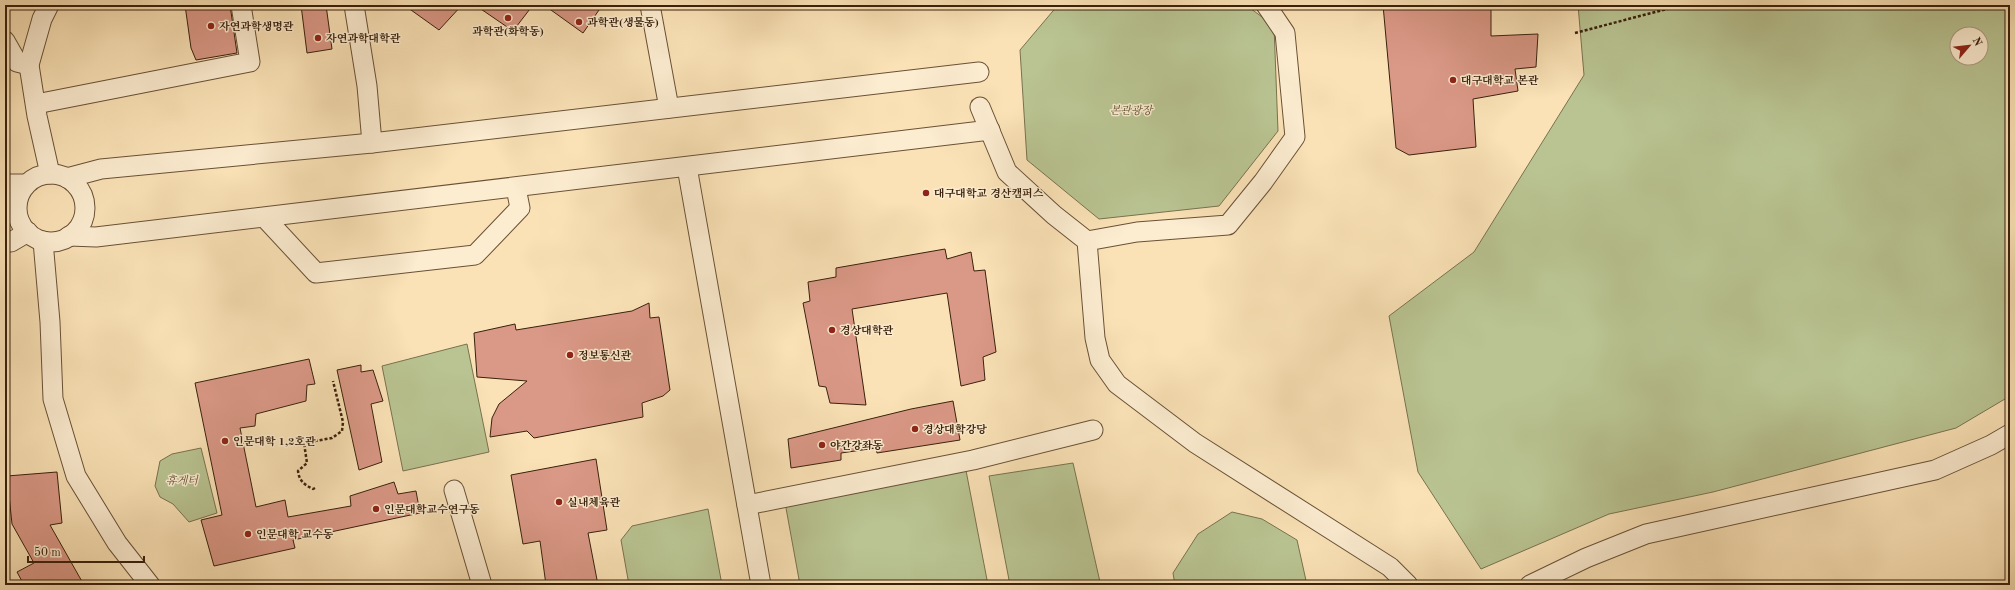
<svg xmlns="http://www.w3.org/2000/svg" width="2015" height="590" font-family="'Old Standard TT','Noto Serif KR',serif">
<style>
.green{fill:#b9c492;stroke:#79724f;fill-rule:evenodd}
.building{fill:#da9886;stroke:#39210c}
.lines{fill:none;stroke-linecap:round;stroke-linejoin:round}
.minor-casing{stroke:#695136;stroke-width:21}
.path{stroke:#39210c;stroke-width:2.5;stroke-dasharray:3 2;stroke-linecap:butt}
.minor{stroke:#fcecd0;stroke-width:19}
.poi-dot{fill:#8f2418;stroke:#fcecd0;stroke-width:1.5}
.labels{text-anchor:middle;stroke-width:3;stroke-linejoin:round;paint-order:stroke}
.poi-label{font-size:11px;font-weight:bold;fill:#39210c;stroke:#fcecd0;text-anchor:start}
.park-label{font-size:11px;font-style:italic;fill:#5f5234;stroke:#fcecd0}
</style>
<rect width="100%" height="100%" fill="#fae2b6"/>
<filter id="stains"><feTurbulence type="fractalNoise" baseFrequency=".005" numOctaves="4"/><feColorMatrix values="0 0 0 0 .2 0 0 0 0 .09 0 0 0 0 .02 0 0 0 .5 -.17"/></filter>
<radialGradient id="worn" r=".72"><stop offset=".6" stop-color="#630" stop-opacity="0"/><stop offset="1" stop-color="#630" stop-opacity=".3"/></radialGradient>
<g class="green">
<path d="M1058,5H1246L1274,26L1278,131L1219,206L1099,219L1027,160L1020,50Z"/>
<path d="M1578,5H2010V396L1956,428L1713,492L1609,514L1481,569L1418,472L1389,316L1474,252L1584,75ZM1957,34H1981V58H1957Z"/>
<path d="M467,344L489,452L403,471L382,366Z"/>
<path d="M201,448L217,513L189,522L173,504L160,497L155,486L160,461L172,454Z"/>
<path d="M964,460L988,585H800L784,497Z"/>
<path d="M1073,463L1100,582L1078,585H1010L989,476Z"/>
<path d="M708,509L722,585H629L621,540L632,526Z"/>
<path d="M1232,512L1262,519L1297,540L1307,585H1175L1173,573L1198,534Z"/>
</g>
<g class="building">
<path d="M185,5H230L237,53L196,60L191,48Z"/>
<path d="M301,5H326L332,49L307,53Z"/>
<path d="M404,5H462L439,30Z"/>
<path d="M475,5H533L513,31Z"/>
<path d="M544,5H592L599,10L583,33Z"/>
<path d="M1383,5H1491V36L1538,34L1536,67L1515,69L1518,91L1473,99L1476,147L1409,155L1396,148Z"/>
<path d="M945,249L947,259L971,252L974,271L985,270L996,352L983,357L985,380L961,386L947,293L852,309L866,405L830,403L826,387L819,386L803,303L810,301L808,282L836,277V268Z"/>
<path d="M649,303L650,318L659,317L670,390L663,396L642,403L643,417L534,438L527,431L490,437L492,418L499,404L527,381L477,377L474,333L515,324L516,330L632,311Z"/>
<path d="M309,359L315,384L307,385L306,401L256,414L255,426L240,428L256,507L285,500L288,517L351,506L350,496L394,482L398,494L416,491L420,513L293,540L295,548L214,566L201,520L222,515L195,383Z"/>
<path d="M361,365V372L373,370L383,401L371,404L382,462L359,470L337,370Z"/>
<path d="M953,401L960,440L877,453L876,448L841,453V460L791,468L788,439L911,409Z"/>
<path d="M596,459L607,530L588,533L598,585H546L540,541L523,544L511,475Z"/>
<path d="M57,472L62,523L50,525L84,585H24L17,572L34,563L12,524L7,476Z"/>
</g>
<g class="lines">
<defs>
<g id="minor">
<path d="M49,5L42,19L29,65L37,116L50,174"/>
<path d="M354,5L367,86L372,143"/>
<path d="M650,5L669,108"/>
<path d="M5,41L17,62L29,65"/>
<path d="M36,104L250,62L241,5"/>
<path d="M980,107L1007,172L1054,215L1087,241L1095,338L1100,360L1117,384L1195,443L1390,567L1408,585"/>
<path d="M687,167L761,585"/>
<circle cx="51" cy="208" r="34"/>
<path d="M67,178L101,169L372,143L979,72"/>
<path d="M5,184H26"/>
<path d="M265,218L316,273L475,255L520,208L516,188"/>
<path d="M69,236L96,237L990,130"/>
<path d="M43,241L50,322L53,399L76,476L117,543L150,585"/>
<path d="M1087,241L1137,232L1228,225L1263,182L1295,137L1285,33L1266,5"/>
<path d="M5,242H11L28,232"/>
<path d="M454,490L482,585"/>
<path d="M747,505L973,460L1093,430"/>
<path d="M1530,585L1586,558L1646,534L1935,470L1991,445L2010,434"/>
</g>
</defs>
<use href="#minor" class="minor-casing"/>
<g class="path">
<path d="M1575,33L1682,5"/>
<path d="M315,488L313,489C305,485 299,481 298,471L307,463L304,443L332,438L342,431L343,422L333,381"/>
</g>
<use href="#minor" class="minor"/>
</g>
<g class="poi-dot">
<circle cx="508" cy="18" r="4"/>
<circle cx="579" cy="22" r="4"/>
<circle cx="211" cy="26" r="4"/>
<circle cx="318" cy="38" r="4"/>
<circle cx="1453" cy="80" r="4"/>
<circle cx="926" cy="193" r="4"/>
<circle cx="832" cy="330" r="4"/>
<circle cx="570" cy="355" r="4"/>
<circle cx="915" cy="429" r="4"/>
<circle cx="225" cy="441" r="4"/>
<circle cx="822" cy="445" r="4"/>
<circle cx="559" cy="502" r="4"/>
<circle cx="376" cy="509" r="4"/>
<circle cx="248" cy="534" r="4"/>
</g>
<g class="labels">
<g class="poi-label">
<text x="587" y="26">과학관(생물동)</text>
<text x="219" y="30">자연과학생명관</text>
<text x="508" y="35" text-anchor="middle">과학관(화학동)</text>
<text x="326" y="42">자연과학대학관</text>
<text x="1461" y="84">대구대학교 본관</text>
<text x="934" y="197">대구대학교 경산캠퍼스</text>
<text x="840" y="334">경상대학관</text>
<text x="578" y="359">정보통신관</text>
<text x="923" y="433">경상대학강당</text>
<text x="233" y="445">인문대학 1,2호관</text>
<text x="830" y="449">야간강좌동</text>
<text x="567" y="506">실내체육관</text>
<text x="384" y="513">인문대학교수연구동</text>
<text x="256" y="538">인문대학 교수동</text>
</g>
<g class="park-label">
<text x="1131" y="114">본관광장</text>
<text x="182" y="484">휴게터</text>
</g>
</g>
<rect width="2015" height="590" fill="none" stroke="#fae2b6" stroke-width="20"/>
<rect x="6" y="6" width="2003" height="578" fill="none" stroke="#39210c" stroke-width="2"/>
<rect x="10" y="10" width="1995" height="570" fill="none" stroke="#39210c"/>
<g transform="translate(1969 46) rotate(62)"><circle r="19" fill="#fcecd0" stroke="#ae9b82"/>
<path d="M0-3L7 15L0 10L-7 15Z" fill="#8f2418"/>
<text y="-6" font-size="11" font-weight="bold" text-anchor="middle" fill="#39210c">N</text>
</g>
<path d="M28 556v6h116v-6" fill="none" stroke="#39210c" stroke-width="2"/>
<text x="34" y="556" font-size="12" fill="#39210c" stroke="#fcecd0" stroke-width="3" paint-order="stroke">50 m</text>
<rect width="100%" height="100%" filter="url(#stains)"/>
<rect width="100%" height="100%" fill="url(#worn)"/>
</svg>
